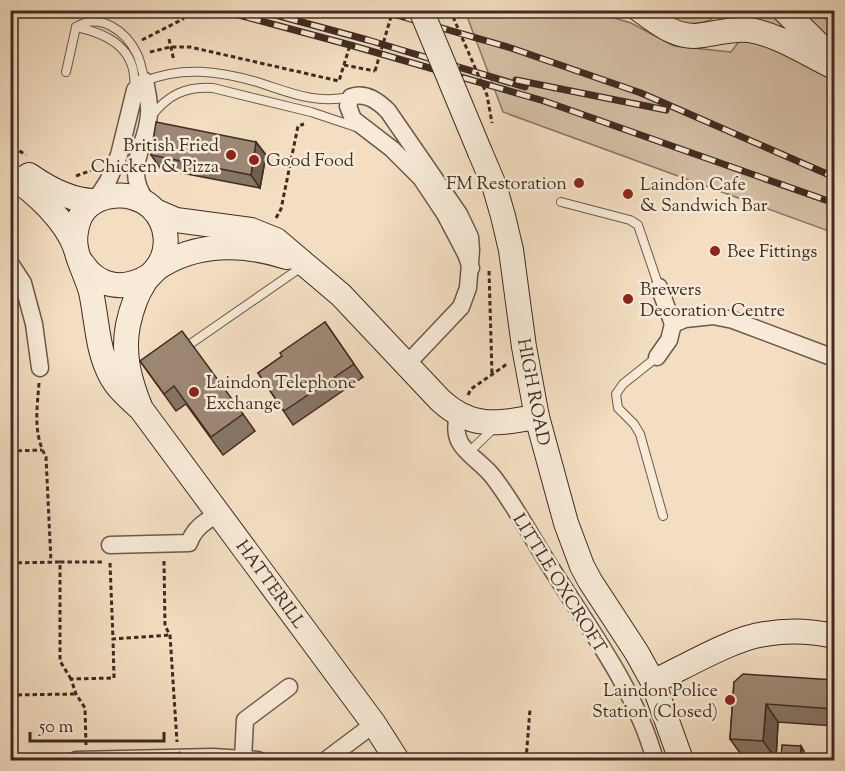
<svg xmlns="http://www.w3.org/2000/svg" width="845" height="771" font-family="'Sorts Mill Goudy',serif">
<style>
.green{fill:#d5c0a6;stroke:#8a7664;stroke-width:1.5}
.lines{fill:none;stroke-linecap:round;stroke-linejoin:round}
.lane-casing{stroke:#6d584a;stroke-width:10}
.street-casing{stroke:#6d584a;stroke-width:19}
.secondary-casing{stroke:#402b22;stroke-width:26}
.path{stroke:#402b22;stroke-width:3;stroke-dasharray:4.5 3;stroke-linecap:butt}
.lane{stroke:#f7ead7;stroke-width:8}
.street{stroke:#f7ead7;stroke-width:16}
.secondary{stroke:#f7ead7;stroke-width:24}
.rail-casing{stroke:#402b22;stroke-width:7}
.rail{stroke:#f7ead7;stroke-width:4.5;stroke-dasharray:14;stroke-linecap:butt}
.secondary-bridge-casing{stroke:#402b22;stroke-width:26;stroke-linecap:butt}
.path-bridge{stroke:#402b22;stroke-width:3;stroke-dasharray:4.5 3;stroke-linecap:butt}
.secondary-bridge{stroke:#f7ead7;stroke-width:24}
.wall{fill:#877565;stroke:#402b22;stroke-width:1.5}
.shaded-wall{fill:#6e5f52;stroke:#402b22;stroke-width:1.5}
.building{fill:#9d8875;stroke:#402b22;stroke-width:1.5}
.poi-dot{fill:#8f2418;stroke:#f7ead7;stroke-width:2}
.labels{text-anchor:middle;stroke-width:5;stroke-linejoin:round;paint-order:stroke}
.poi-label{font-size:18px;fill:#402b22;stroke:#f7ead7;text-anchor:start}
.street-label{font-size:18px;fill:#402b22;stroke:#f7ead7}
</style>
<rect width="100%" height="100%" fill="#f3dec1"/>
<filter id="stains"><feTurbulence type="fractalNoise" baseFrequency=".00333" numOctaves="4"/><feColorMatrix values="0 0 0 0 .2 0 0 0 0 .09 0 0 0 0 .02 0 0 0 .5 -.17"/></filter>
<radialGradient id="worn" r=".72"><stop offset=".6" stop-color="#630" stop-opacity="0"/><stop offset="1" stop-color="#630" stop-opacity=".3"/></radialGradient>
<g class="green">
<path d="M465,11H591L631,23L674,46L731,52L762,11H834V233L503,112Z"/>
<path d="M660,11H725C705,27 680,28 660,11Z"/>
</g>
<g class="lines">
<defs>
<g id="lane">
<path d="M76,27C110,34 138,50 134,89"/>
<path d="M66,72L76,27C100,12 126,31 137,54C141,62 142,72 145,81C182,66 219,71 257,82C292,93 313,104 351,97"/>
<path d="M151,117C167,95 186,86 213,88L311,112L356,127"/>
<path d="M561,202L630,220L638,225L659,287"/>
<path d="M183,349L303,266"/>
<path d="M657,357L623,384L616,394L618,408L634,424L640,434L663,516"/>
<path d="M468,453L494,428"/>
</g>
<g id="street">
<path d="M95,201L108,181L119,155L135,90L145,81C147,91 150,103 149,114C147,149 121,167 148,204"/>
<path d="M10,263L23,283L34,324L40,368"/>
<path d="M659,287L673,324L685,319L713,316L733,320L834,358"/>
<path d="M657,357L669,340L673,324"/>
<path d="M407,364L461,307L468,288L471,250L470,237L459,214L388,111C378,101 366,92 351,97L348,106L353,119L392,149L421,178L445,214L466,254L471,268"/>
<path d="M458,415C449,450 477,455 494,478C516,507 533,540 553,571C591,631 636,691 655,760"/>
<path d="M110,545L189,543C194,528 206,521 219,513"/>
<path d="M243,758L245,720L289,687"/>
<path d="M76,760L213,757L258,760"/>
<path d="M326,760L374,724"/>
</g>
<g id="secondary">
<path d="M640,10C659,24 678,40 703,35C719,33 733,28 749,30C777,34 809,55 834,67"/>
<path d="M784,10L829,55"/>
<path d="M480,152L494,185L503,216L511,250L524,347L537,417L566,523L582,566L590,581L637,653L653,682L681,760"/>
<path d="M10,175C35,192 66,220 76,249"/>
<path d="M29,175C49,189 71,201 95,201"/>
<path d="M155,211L176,220L251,230L276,240L341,295L440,400C472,430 498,423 537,417"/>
<path d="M82,263C98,288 125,291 149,276"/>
<path d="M156,269C195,242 243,243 287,257"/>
<path d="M141,409C130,399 118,389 111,376C97,351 97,319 91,292C87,277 79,263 76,249C74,238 76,227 80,217C86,205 99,197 113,196C126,194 141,198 151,207C168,223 171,250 156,269C152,274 147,277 144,283C136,295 131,311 128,325C122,355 130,382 141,409L374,724L397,760"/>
<path d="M653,682C683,668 733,638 765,634C788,630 811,631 834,636"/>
</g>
</defs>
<use href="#lane" class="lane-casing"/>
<use href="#street" class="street-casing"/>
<use href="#secondary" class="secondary-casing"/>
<g class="path">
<path d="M818,10L834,26"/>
<path d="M169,39L174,61"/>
<path d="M142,40L183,19L185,10"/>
<path d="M150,52L170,47H190L339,81L350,45"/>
<path d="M344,65L375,71"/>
<path d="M15,155L18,150L26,155"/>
<path d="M76,176L95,169"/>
<path d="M276,218L281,209L298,126L304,124"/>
<path d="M489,271L492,374"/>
<path d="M39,383C37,409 33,434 46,457L51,562"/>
<path d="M468,395L471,389L507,364"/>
<path d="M10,451L42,450"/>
<path d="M164,561L165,626L170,635L177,742"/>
<path d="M10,563L60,562"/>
<path d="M110,563L113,639"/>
<path d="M71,679L60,661V562H104"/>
<path d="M10,695L76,694"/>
<path d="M86,745L85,708L76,694L71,679L114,678L113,639L170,635"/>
<path d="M10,753L17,760"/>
<path d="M526,760L530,709"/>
</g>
<use href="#lane" class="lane"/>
<use href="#street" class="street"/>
<use href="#secondary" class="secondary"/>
<defs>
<g id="rail">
<path d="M220,10L350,45L544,101L834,203"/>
<path d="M257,10L368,40L525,87"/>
<path d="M379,10L511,48L641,93L834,177"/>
<path d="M516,80L666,110"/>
</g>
</defs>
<use href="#rail" class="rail-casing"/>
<use href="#rail" class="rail"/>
<defs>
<path id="secondary-bridge" d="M421,10L480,152"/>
</defs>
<use href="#secondary-bridge" class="secondary-bridge-casing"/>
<g class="path-bridge">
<path d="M450,10L487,95L492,123"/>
<path d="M375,71L393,10"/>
</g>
<use href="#secondary-bridge" class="secondary-bridge"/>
</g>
<g class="wall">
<path d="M256,142L266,155L260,188L161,169L151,155Z"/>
<path d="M325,322L363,377L293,425L258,373L282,356Z"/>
<path d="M140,361L243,414L255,431L223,455L186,404L176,411Z"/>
<path d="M834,680V726L778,722L776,759L743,757L730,739L734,682Z"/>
</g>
<g class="shaded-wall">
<path d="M256,142L266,155L260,188L251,175Z"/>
<path d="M766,704L778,722L776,759L763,741Z"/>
<path d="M801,746L804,751L803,760H800Z"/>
<path d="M180,753L185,760H180Z"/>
</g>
<g class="building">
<path d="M156,122L256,142L251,175L151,155Z"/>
<path d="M325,322L354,364L284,411L258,373L282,356L280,353Z"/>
<path d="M182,331L243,414L211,437L174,386L164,394L140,361Z"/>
<path d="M743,674L834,680V709L766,704L763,741L730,739L734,682Z"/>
<path d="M782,745L801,746L800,760L781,759Z"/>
<path d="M180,753V760H122V754Z"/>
</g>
<g class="poi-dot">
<circle cx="231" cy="155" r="6"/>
<circle cx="254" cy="160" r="6"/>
<circle cx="579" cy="183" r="6"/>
<circle cx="628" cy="194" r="6"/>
<circle cx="715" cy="251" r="6"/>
<circle cx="628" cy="299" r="6"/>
<circle cx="194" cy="392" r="6"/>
<circle cx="730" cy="700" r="6"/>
</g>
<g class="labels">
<g class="poi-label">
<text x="219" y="151" text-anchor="end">British Fried<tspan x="219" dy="21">Chicken &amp; Pizza</tspan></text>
<text x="266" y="166">Good Food</text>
<text x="567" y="189" text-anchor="end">FM Restoration</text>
<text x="640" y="190">Laindon Cafe<tspan x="640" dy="21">&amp; Sandwich Bar</tspan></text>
<text x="727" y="257">Bee Fittings</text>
<text x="640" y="295">Brewers<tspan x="640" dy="21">Decoration Centre</tspan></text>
<text x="206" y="388">Laindon Telephone<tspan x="206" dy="21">Exchange</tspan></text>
<text x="718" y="696" text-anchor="end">Laindon Police<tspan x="718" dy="21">Station (Closed)</tspan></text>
</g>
<g class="street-label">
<text transform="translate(534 392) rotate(79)" y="6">HIGH ROAD</text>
<text transform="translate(560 583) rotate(58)" y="6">LITTLE OXCROFT</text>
<text transform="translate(271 584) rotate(54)" y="6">HATTERILL</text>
</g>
</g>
<rect width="845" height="771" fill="none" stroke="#f3dec1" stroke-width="36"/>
<rect x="12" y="12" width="821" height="747" fill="none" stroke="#402b22" stroke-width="3"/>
<rect x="18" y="18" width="809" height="735" fill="none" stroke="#402b22" stroke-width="1.5"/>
<path d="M30 732v9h134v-9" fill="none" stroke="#402b22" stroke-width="3"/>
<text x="39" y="732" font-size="18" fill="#402b22" stroke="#f7ead7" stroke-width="4.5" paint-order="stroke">50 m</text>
<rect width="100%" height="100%" filter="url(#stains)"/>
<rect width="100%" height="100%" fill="url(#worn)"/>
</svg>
